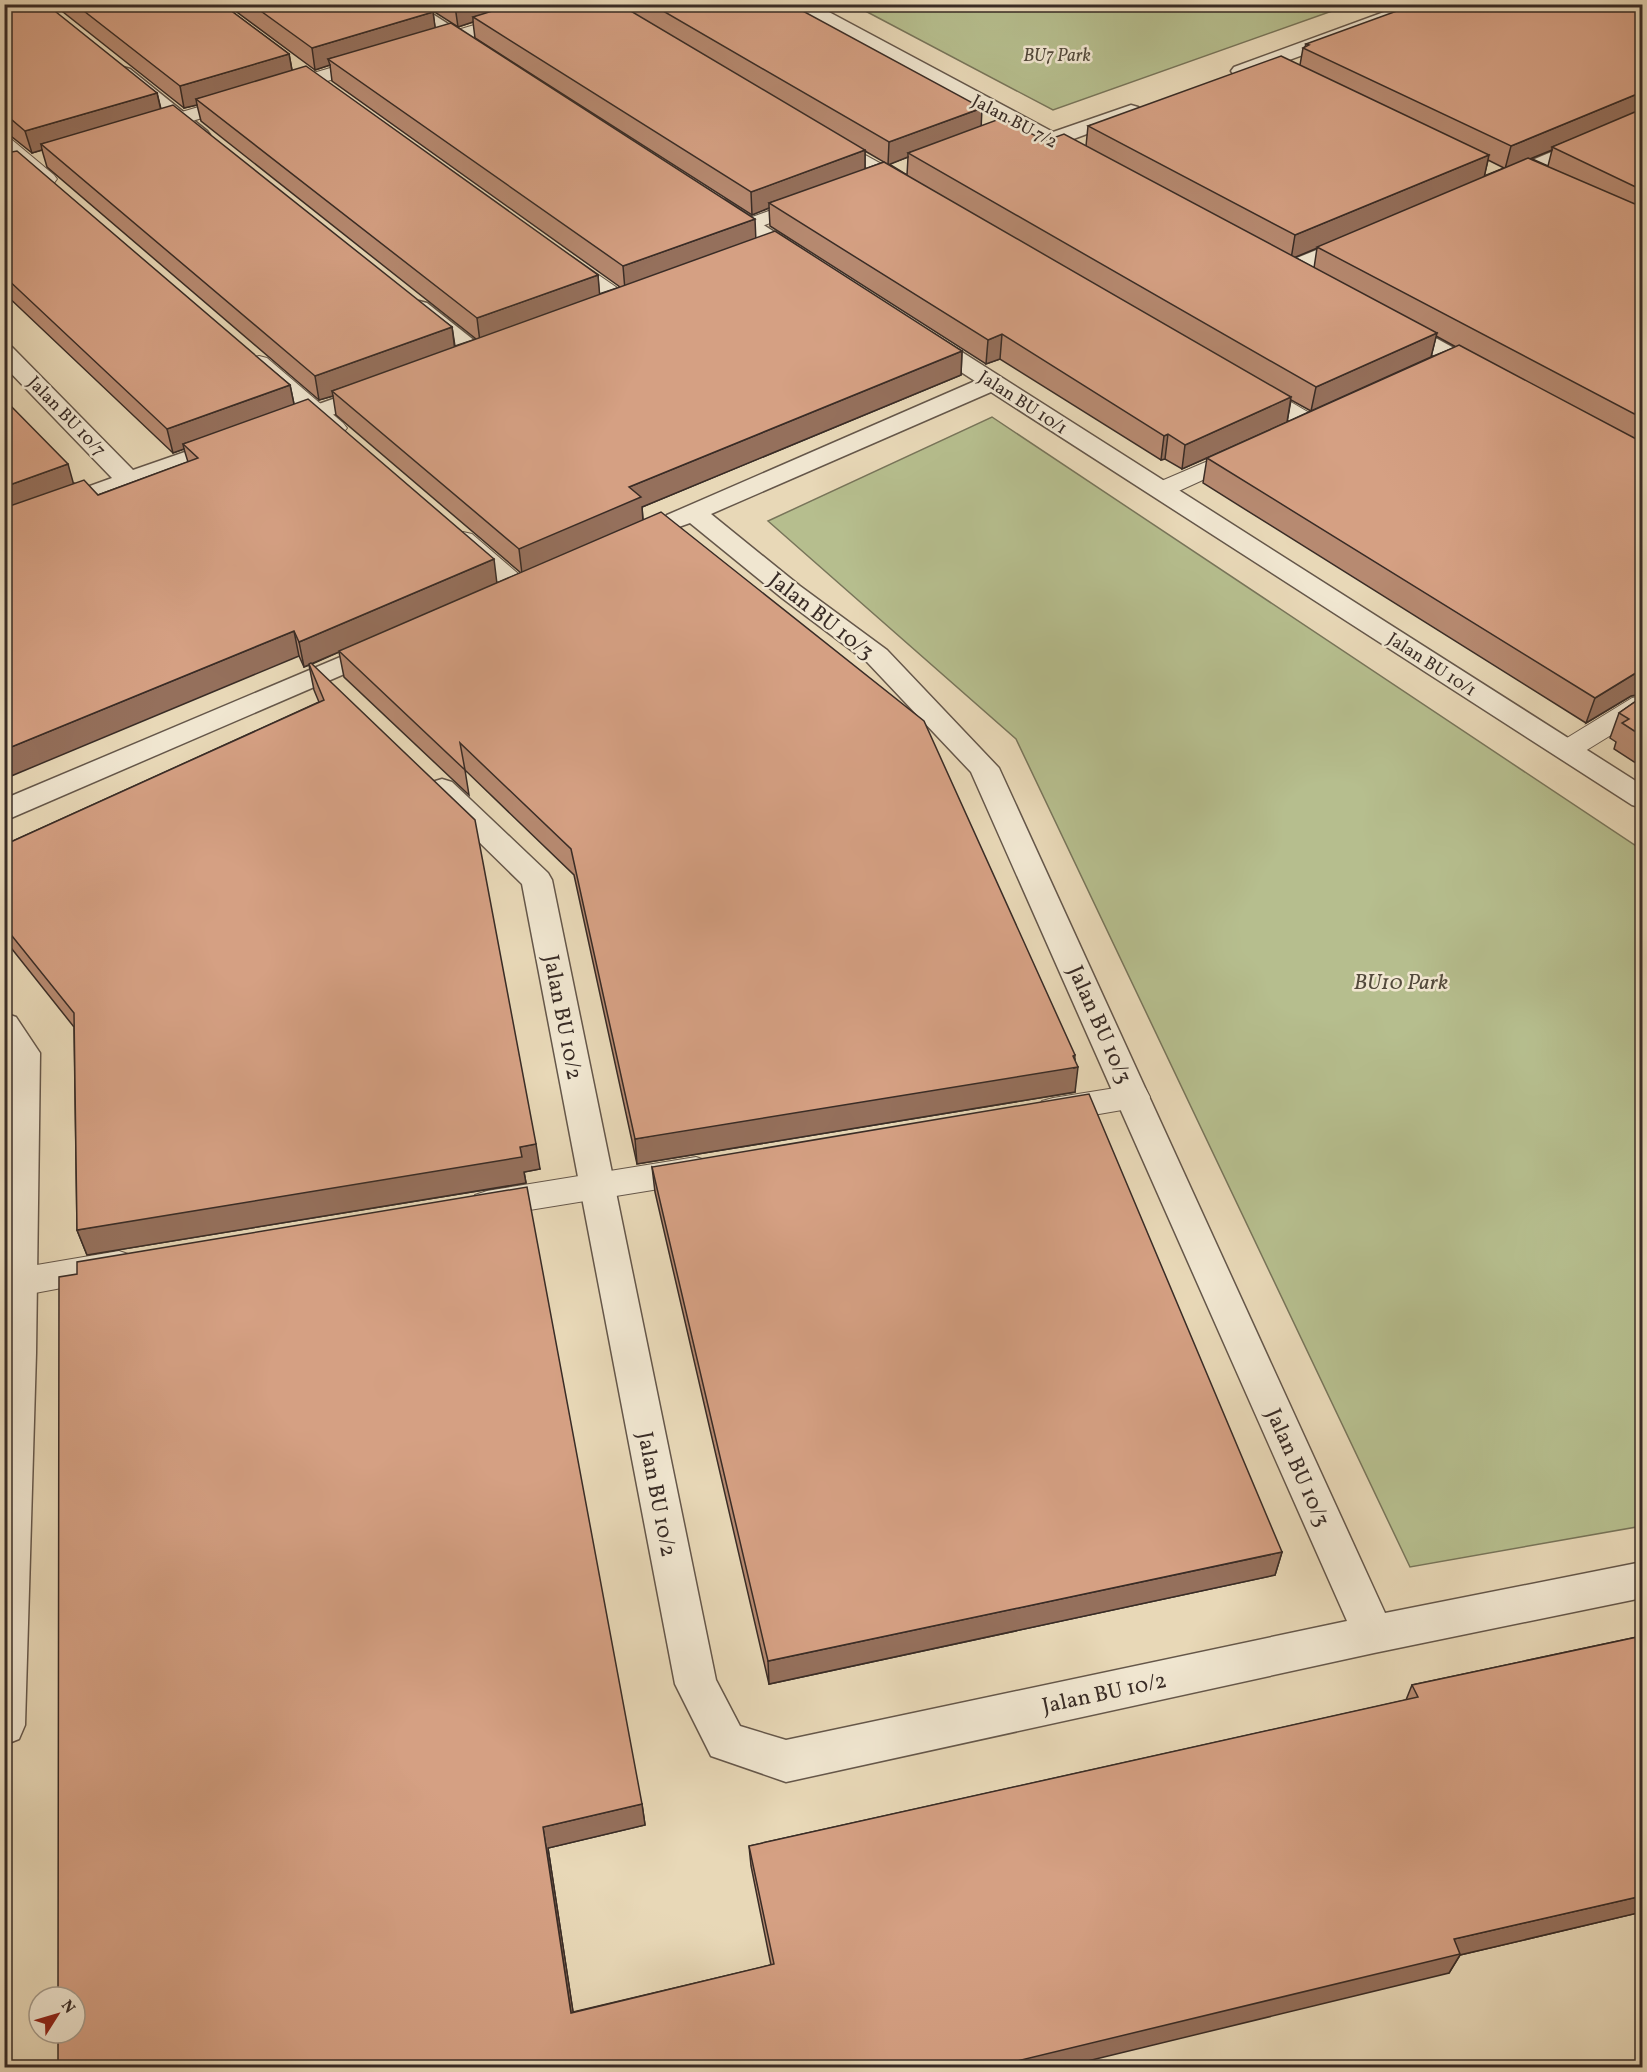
<svg xmlns="http://www.w3.org/2000/svg" width="1647" height="2072" font-family="Vollkorn,serif">
<style>
.green{fill:#b6be8e;stroke:#78755a;stroke-width:1.5}
.lines{fill:none;stroke-linecap:round;stroke-linejoin:round}
.service-casing{stroke:#65574a;stroke-width:2}
.minor-casing{stroke:#65574a;stroke-width:3}
.service{fill:#f0e6d0;fill-rule:evenodd}
.minor{fill:#f0e6d0;fill-rule:evenodd}
.wall{fill:#b78a71;stroke:#392c26;stroke-width:1.5;fill-rule:evenodd}
.shaded-wall{fill:#95705c;stroke:#392c26;stroke-width:1.5}
.building{fill:#d5a083;stroke:#392c26;stroke-width:1.5}
.labels{text-anchor:middle;stroke-width:5;stroke-linejoin:round;paint-order:stroke}
.far-park-label{font-size:18px;font-style:italic;fill:#52493b;stroke:#f0e6d0}
.far-street-label{font-size:18px;fill:#392c26;stroke:#f0e6d0}
.street-label{font-size:22px;fill:#392c26;stroke:#f0e6d0}
.park-label{font-size:22px;font-style:italic;fill:#52493b;stroke:#f0e6d0}
</style>
<rect width="100%" height="100%" fill="#e8d8b7"/>
<filter id="stains"><feTurbulence type="fractalNoise" baseFrequency=".00333" numOctaves="4"/><feColorMatrix values="0 0 0 0 .2 0 0 0 0 .09 0 0 0 0 .02 0 0 0 .5 -.17"/></filter>
<radialGradient id="worn" r=".72"><stop offset=".6" stop-color="#630" stop-opacity="0"/><stop offset="1" stop-color="#630" stop-opacity=".3"/></radialGradient>
<g class="green">
<path d="M854,5H1349L1053,110Z"/>
<path d="M992,417L1642,850V1526L1410,1567L1016,739L768,521Z"/>
</g>
<g class="lines">
<defs>
<g id="service">
<path d="M544,4H572L570,8L433,49H421L418,45L421,41Z"/>
<path d="M371,56L378,58L380,62L378,66L155,132H141L138,128L141,124Z"/>
<path d="M827,134L916,183L919,187L916,191H902L820,144L817,140L820,136Z"/>
<path d="M4,137L11,139L54,175L57,179L54,183H40L4,153Z"/>
<path d="M810,196L817,198L820,202L817,206L748,231L741,229L738,225L741,221Z"/>
<path d="M564,254L571,256L629,296L632,301L629,306L621,307L613,306L557,264L553,260L557,256Z"/>
<path d="M259,356L267,358L343,423L347,428L343,433L335,435L327,433L251,368L248,363L251,358Z"/>
<path d="M1252,382L1260,384L1318,418L1322,423L1318,428L1310,430L1302,428L1244,394L1241,389L1244,384Z"/>
<path d="M1243,446L1251,448L1255,453L1251,458L1170,495L1161,497L1152,495L1149,490L1152,485Z"/>
<path d="M463,532L472,534L529,583L533,588L529,593L520,596L511,593L454,544L451,539L454,534Z"/>
<path d="M1642,696V716L1577,756L1567,759L1557,756L1553,750L1557,744L1632,698Z"/>
<path d="M1134,1085L1145,1088L1150,1097L1145,1106L1053,1122L1042,1119L1037,1110L1042,1101L1053,1098Z"/>
<path d="M696,1157L708,1161L713,1170L708,1179L696,1183L487,1217L475,1213L470,1204L475,1195L487,1191Z"/>
<path d="M119,1251L131,1255L136,1265L131,1275L19,1296L7,1292L4,1276L7,1272L19,1268Z"/>
</g>
<g id="minor">
<path d="M395,4H417L484,47L487,51L484,55H470Z"/>
<path d="M790,4H814L1053,132L1131,105L1138,107L1141,111L1138,115L1068,141L1098,157L1101,161L1098,165L1091,167L1084,165L792,8Z"/>
<path d="M1406,4H1434L1432,8L1248,75H1234L1231,71L1234,67Z"/>
<path d="M123,67L130,69L207,131L210,135L207,139H193L116,77L113,73L116,69Z"/>
<path d="M1642,114V127L1508,184L1501,186L1494,184L1491,180L1494,176Z"/>
<path d="M717,199L725,200L810,255L813,260L810,265L802,267L794,265L709,210L706,205L709,200Z"/>
<path d="M1356,234L1364,236L1367,241L1364,246L1298,274L1290,276L1282,274L1279,269L1282,264Z"/>
<path d="M419,301L427,303L485,349L489,354L485,359L477,361L469,359L411,313L408,308L411,303Z"/>
<path d="M1395,318L1403,320L1492,369L1496,374L1492,379L1484,381L1476,379L1387,330L1383,325L1387,320Z"/>
<path d="M924,331L932,333L1642,785V808L1632,805L991,392L711,514L800,586L887,650L999,768L1385,1613L1642,1562V1598L1374,1653L786,1782L711,1756L675,1684L522,884L432,796L427,789L432,782L442,779L452,782L548,873L552,880L716,1680L740,1726L786,1740L1347,1621L971,772L867,662L782,598L690,523L676,528L667,525L663,520L667,515L975,381L916,343L912,338L916,333Z"/>
<path d="M4,345L12,347L133,470L228,437L237,439L240,444L237,449L4,534V517L112,478L4,366Z"/>
<path d="M378,383L386,385L390,390L386,395L289,431L280,433L271,431L268,426L271,421Z"/>
<path d="M383,639L393,641L397,647L393,653L4,821V799Z"/>
<path d="M4,1013L16,1017L40,1053L36,1353L25,1725L19,1739L4,1745L6,1054Z"/>
</g>
</defs>
<use href="#service" class="service-casing"/>
<use href="#minor" class="minor-casing"/>
<use href="#service" class="service"/>
<use href="#minor" class="minor"/>
</g>
<g class="wall">
<path d="M4,4L157,93L161,109L452,327L455,346L476,339L201,121L197,105L184,108L53,4H222L289,54L292,70L598,275L599,294L620,287L332,81L330,65L315,70L226,4H422L433,12L435,28L756,238L962,351L961,375L642,507L643,520L1075,1059V1092L637,1164L574,875L465,770L469,795L344,677L339,652L312,664L540,1169L524,1172L526,1183L87,1255L77,1230L74,1027L4,939V845L319,702L314,690L309,665L304,667L299,656L74,483L98,495L188,462L184,449L173,453L4,293V145L7,153L290,385L294,404L497,583L521,573L336,415L333,396L319,400L47,167L42,150L32,153L12,137L4,136Z"/>
<path d="M422,4H790L981,126L1045,141L1086,146L1088,126L1300,65L1303,48L1305,47L1306,44L1642,4V694L1631,696L1586,723L1203,483L1207,458L1182,469L1165,459L1161,460L1000,359L986,364L770,226L769,208L752,215L475,38L473,22L458,27ZM1552,150L1548,166L1530,158ZM865,151L884,162L865,169ZM908,157L907,175L889,164ZM1488,160L1504,168L1484,176ZM1317,248L1314,268L1294,257ZM1436,336L1456,347L1431,357ZM1291,400L1311,411L1287,422Z"/>
<path d="M1642,697V767L1614,749L1616,742L1610,738L1619,713Z"/>
<path d="M652,1167L1282,1552L1275,1575L769,1684L655,1192Z"/>
<path d="M1642,1636V1912L1460,1955L1449,1973L58,2067L642,1804L645,1825L548,1848L573,2012L771,1965L751,1866L749,1846L1406,1700L1412,1685Z"/>
</g>
<g class="shaded-wall">
<path d="M459,4H533L473,17V22L458,27L455,6Z"/>
<path d="M433,12L436,34L328,59L330,65L315,70L312,48Z"/>
<path d="M289,54L293,76L196,99L197,105L184,108L180,86Z"/>
<path d="M1642,92V112L1552,147V150L1505,169L1511,146Z"/>
<path d="M157,93L162,115L41,144L42,150L32,153L25,131Z"/>
<path d="M982,108L981,130L908,153V157L888,165L889,142Z"/>
<path d="M865,150V173L769,203V208L752,215L751,192Z"/>
<path d="M1489,155L1484,178L1291,259L1295,235Z"/>
<path d="M755,219L756,242L625,290L623,266Z"/>
<path d="M598,275L600,299L480,342L477,318Z"/>
<path d="M452,327L455,351L332,391L333,396L319,400L315,376Z"/>
<path d="M1437,333L1431,357L1311,411L1316,387Z"/>
<path d="M1002,334L1000,359L986,364L988,340Z"/>
<path d="M962,351L961,375L642,507L643,521L522,574L519,549L629,487Z"/>
<path d="M290,385L295,409L183,444L184,449L173,453L167,429Z"/>
<path d="M1291,397L1287,422L1182,469L1185,445Z"/>
<path d="M1168,434L1165,459L1161,460L1164,436Z"/>
<path d="M68,464L75,489L4,514V487Z"/>
<path d="M494,559L497,584L304,667L299,642Z"/>
<path d="M294,631L299,656L4,779V750Z"/>
<path d="M1642,670V694L1631,696L1586,723L1595,698L1639,671Z"/>
<path d="M1075,1055L1074,1068L1078,1067L1075,1092L637,1164L635,1139Z"/>
<path d="M536,1144L540,1169L524,1172L526,1183L87,1255L77,1230Z"/>
<path d="M1282,1552L1275,1575L769,1684L768,1661Z"/>
<path d="M642,1804L645,1825L548,1848L576,2031L571,2013L543,1827Z"/>
<path d="M1642,1896V1912L1460,1955L1449,1973L1063,2067H992L1454,1939Z"/>
</g>
<g class="building">
<path d="M4,4H46L157,93L25,131L6,115L4,114Z"/>
<path d="M75,4H222L289,54L180,86Z"/>
<path d="M251,4H422L433,12L312,48Z"/>
<path d="M515,4H619L865,150L751,192L473,17Z"/>
<path d="M651,4H790L982,108L889,142Z"/>
<path d="M1416,4H1642V92L1511,146L1303,48L1309,45L1306,44Z"/>
<path d="M451,23L755,219L623,266L328,59Z"/>
<path d="M1281,56L1489,155L1295,235L1088,126Z"/>
<path d="M306,66L598,275L477,318L196,99Z"/>
<path d="M173,105L452,327L315,376L41,144Z"/>
<path d="M1642,109V190L1552,147Z"/>
<path d="M1002,118L1045,141L1064,134L1437,333L1316,387L908,153Z"/>
<path d="M17,151L290,385L167,429L4,276V153H6Z"/>
<path d="M1528,158L1642,207V418L1317,247Z"/>
<path d="M884,162L1291,397L1185,445L1168,434L1164,436L1002,334L988,340L769,203Z"/>
<path d="M775,231L962,351L629,487L641,497L519,549L332,391Z"/>
<path d="M1459,345L1640,441L1642,442V670L1639,671L1595,698L1207,458Z"/>
<path d="M4,399L68,464L4,487Z"/>
<path d="M308,399L494,559L299,642L294,631L4,750V508L84,480L98,495L198,458L183,444Z"/>
<path d="M661,512L924,721L1075,1055L1073,1056L1078,1067L635,1139L571,849L460,743L465,770L339,651Z"/>
<path d="M311,663L475,820L536,1144L520,1147L522,1157L77,1230L74,1013L4,926V845L324,700L309,664Z"/>
<path d="M1642,697V736L1622,723L1629,719L1619,713Z"/>
<path d="M1089,1094L1282,1552L768,1661L652,1167Z"/>
<path d="M527,1187L642,1804L543,1827L571,2013L774,1964L749,1846L1418,1697L1412,1685L1642,1636V1896L1454,1939L1460,1954L992,2067H58V2033H75V1997H58L59,1277L77,1274V1262Z"/>
</g>
<g class="labels">
<g class="far-park-label">
<text x="1057" y="61">BU7 Park</text>
</g>
<g class="far-street-label">
<text transform="translate(1015 121) rotate(28)" y="6">Jalan BU 7/2</text>
<text transform="translate(1023 402) rotate(33)" y="6">Jalan BU 10/1</text>
<text transform="translate(67 416) rotate(46)" y="6">Jalan BU 10/7</text>
<text transform="translate(1432 664) rotate(33)" y="6">Jalan BU 10/1</text>
</g>
<g class="street-label">
<text transform="translate(822 615) rotate(38)" y="8">Jalan BU 10/3</text>
<text transform="translate(564 1017) rotate(79)" y="8">Jalan BU 10/2</text>
<text transform="translate(1101 1024) rotate(66)" y="8">Jalan BU 10/3</text>
<text transform="translate(1299 1467) rotate(66)" y="8">Jalan BU 10/3</text>
<text transform="translate(658 1494) rotate(79)" y="8">Jalan BU 10/2</text>
<text transform="translate(1104 1692) rotate(-12)" y="8">Jalan BU 10/2</text>
</g>
<g class="park-label">
<text x="1401" y="989">BU10 Park</text>
</g>
</g>
<rect width="1647" height="2072" fill="none" stroke="#e8d8b7" stroke-width="24"/>
<rect x="6" y="6" width="1635" height="2060" fill="none" stroke="#392c26" stroke-width="3"/>
<rect x="12" y="12" width="1623" height="2048" fill="none" stroke="#392c26" stroke-width="1.5"/>
<g transform="translate(57 2015) rotate(53)"><circle r="28" fill="#f0e6d0" stroke="#a79c8c" stroke-width="1.5"/>
<path d="M0-4.5L10 22L0 15L-10 22Z" fill="#8f2418"/>
<text y="-9" font-size="16" font-weight="bold" text-anchor="middle" fill="#392c26">N</text>
</g>
<rect width="100%" height="100%" filter="url(#stains)"/>
<rect width="100%" height="100%" fill="url(#worn)"/>
</svg>
